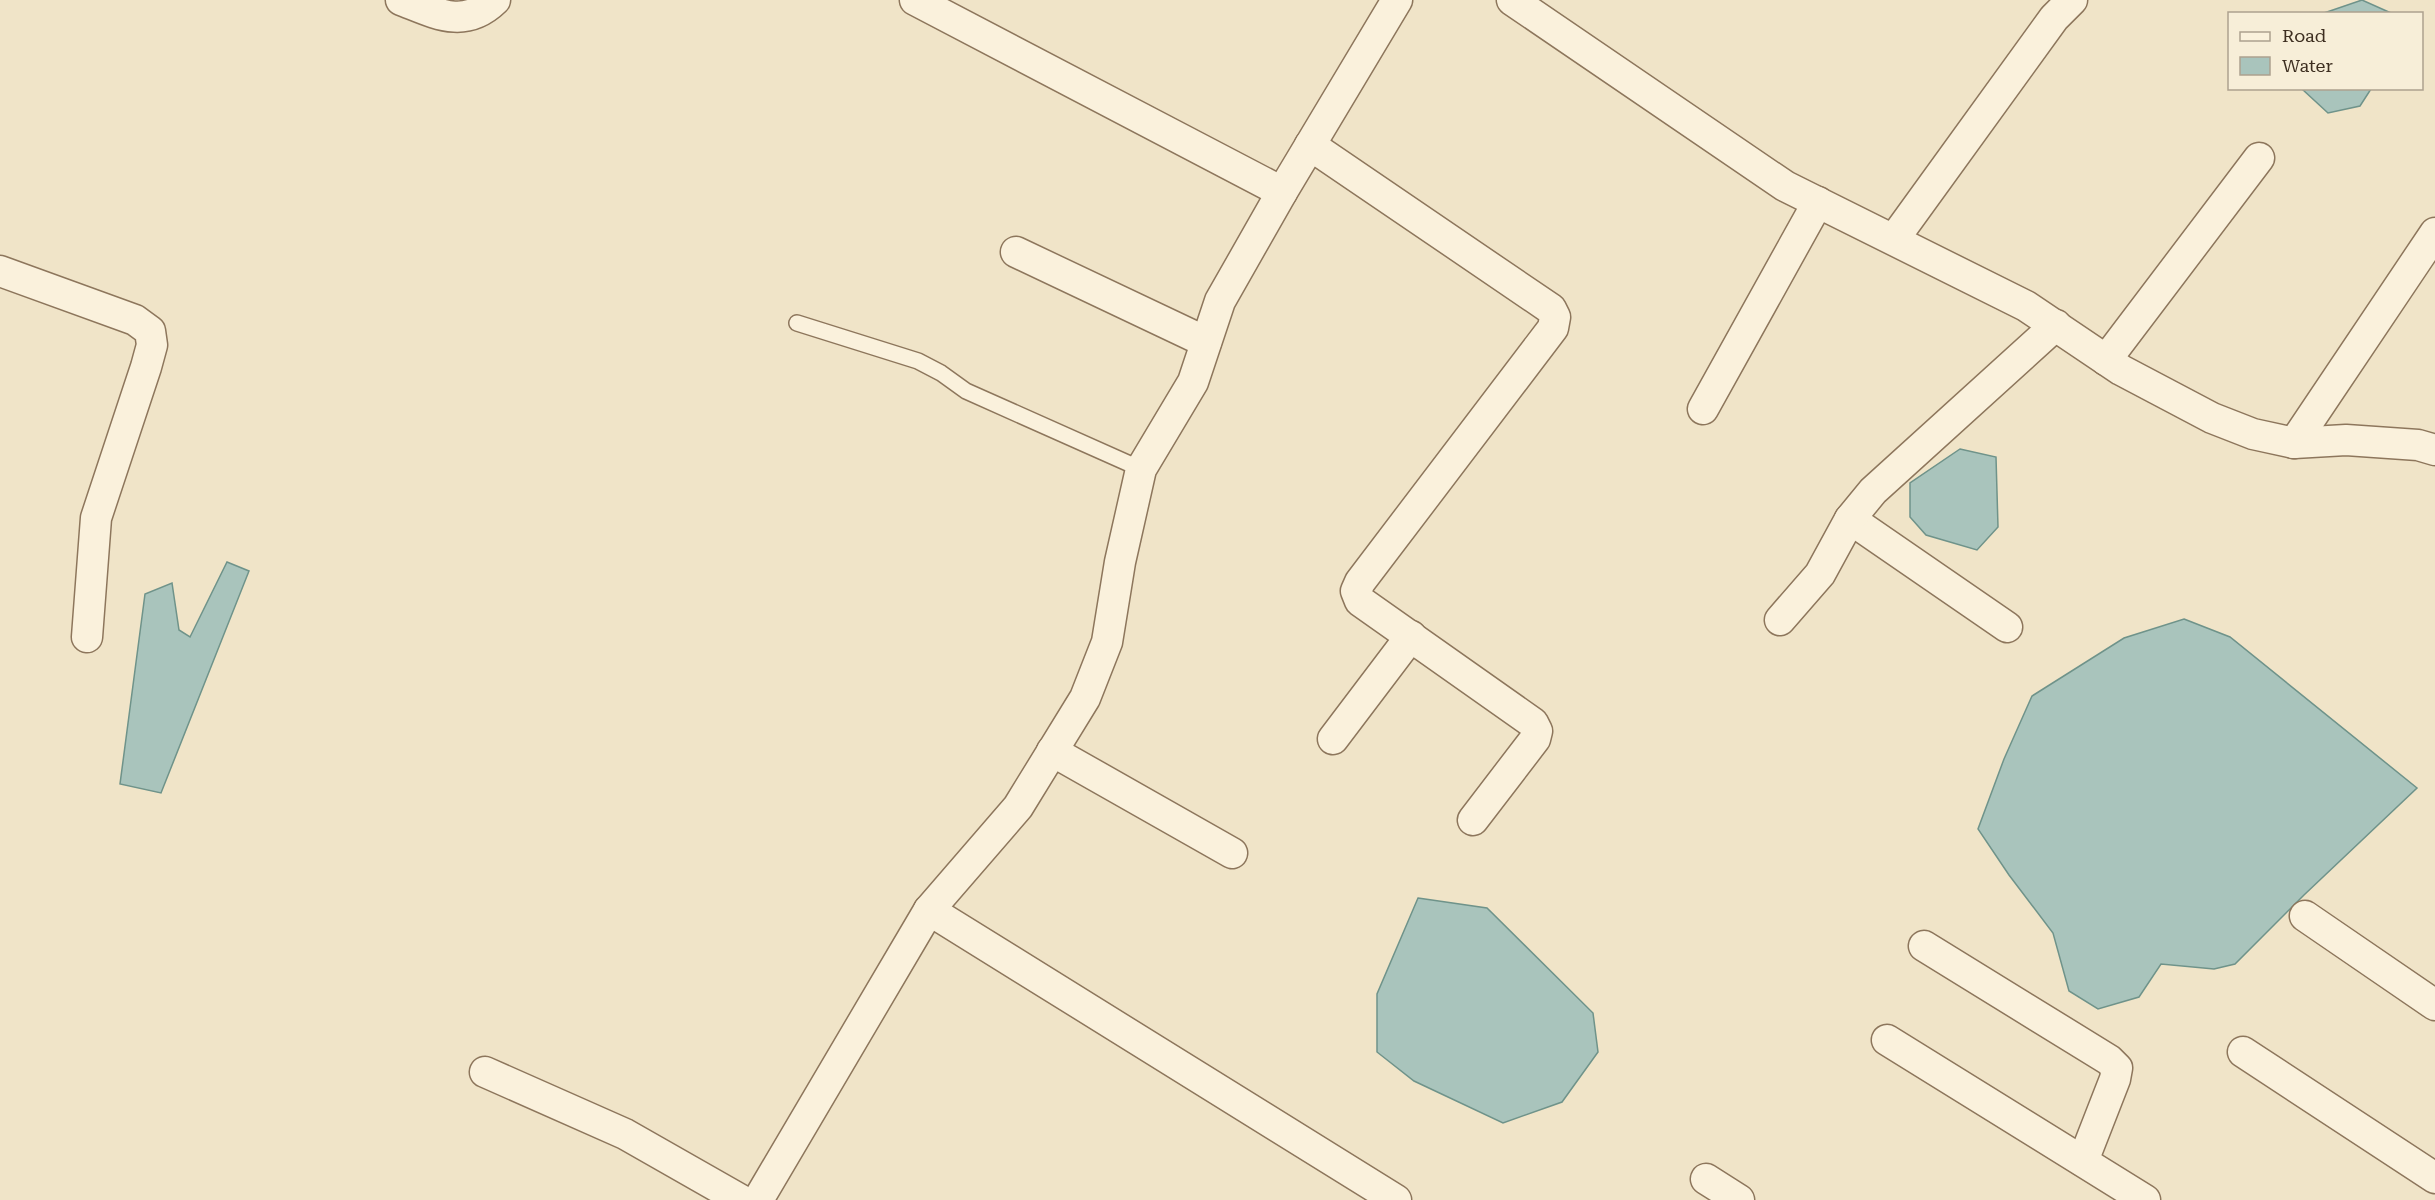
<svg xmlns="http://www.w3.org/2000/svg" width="2435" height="1200" font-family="'Roboto Serif',serif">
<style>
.water{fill:#a9c4bc;stroke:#6f938a;stroke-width:1.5}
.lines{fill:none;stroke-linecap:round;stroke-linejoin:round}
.lane-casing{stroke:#8d765c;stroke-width:18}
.street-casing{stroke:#8d765c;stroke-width:33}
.lane{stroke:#faf1dc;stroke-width:15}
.street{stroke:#faf1dc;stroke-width:30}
</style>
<rect width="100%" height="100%" fill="#f0e4c8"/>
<g class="water">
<path d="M2362,0L2391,13H2324Z"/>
<path d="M2302,89H2371L2360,106L2328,113Z"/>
<path d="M1960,449L1996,457L1998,527L1977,550L1926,535L1910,517V483Z"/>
<path d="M227,562L249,571L161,793L120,784L145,594L172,583L179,630L190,637Z"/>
<path d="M2184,619L2230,637L2417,788L2304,895L2235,964L2214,969L2161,964L2139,997L2098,1009L2069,991L2053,933L2009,875L1978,829L2004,759L2032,696L2124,638Z"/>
<path d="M1418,898L1487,908L1593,1013L1598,1052L1562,1102L1503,1123L1414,1081L1377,1052V994Z"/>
</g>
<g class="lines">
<defs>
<path id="lane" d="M797,323L918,361L941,373L966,391L1141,469"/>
<g id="street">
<path d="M401,0C435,13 464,30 495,0"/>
<path d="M915,0L1282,192"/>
<path d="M1512,0L1785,186L2026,306L2121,370L2212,418L2253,434L2294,443L2346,440L2418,445L2435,450"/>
<path d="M1310,145L1551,309L1555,317L1553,328L1360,582L1356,591L1360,601L1533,723L1537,731L1535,739L1473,820"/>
<path d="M1894,239L2054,18L2072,0"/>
<path d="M1016,252L1206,342"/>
<path d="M0,271L135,320L150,331L152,345L146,367L96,518L87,637"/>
<path d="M2106,360L2259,158"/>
<path d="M1703,409L1818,202"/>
<path d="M2294,443L2435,233"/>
<path d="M1850,519L2007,627"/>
<path d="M1780,620L1820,574L1850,519L1873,491L2056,325"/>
<path d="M1333,739L1411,636"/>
<path d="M1052,751L1232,853"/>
<path d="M929,910L1396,1200"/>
<path d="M2305,916L2435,1005"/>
<path d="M1924,946L2109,1060L2117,1068L2115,1079L2083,1161"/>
<path d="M1887,1040L2145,1200"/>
<path d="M2243,1052L2435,1178"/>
<path d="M485,1072L625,1134L741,1200"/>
<path d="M1706,1179L1739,1200"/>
<path d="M758,1200L929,910L1018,807L1085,698L1107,642L1120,562L1141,469L1193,382L1220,301L1282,192L1397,0"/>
</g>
</defs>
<use href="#lane" class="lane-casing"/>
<use href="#street" class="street-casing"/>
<use href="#lane" class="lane"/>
<use href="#street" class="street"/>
</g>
<rect x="2228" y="12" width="195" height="78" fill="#f7eed8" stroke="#ada18e" stroke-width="1.5"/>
<rect x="2240" y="32" width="30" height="9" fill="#faf1dc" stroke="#ada18e" stroke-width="1.5"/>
<text x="2282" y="42" font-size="18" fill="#3d2e20">Road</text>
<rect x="2240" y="57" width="30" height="18" fill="#a9c4bc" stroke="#ada18e" stroke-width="1.5"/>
<text x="2282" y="72" font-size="18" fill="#3d2e20">Water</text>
</svg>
